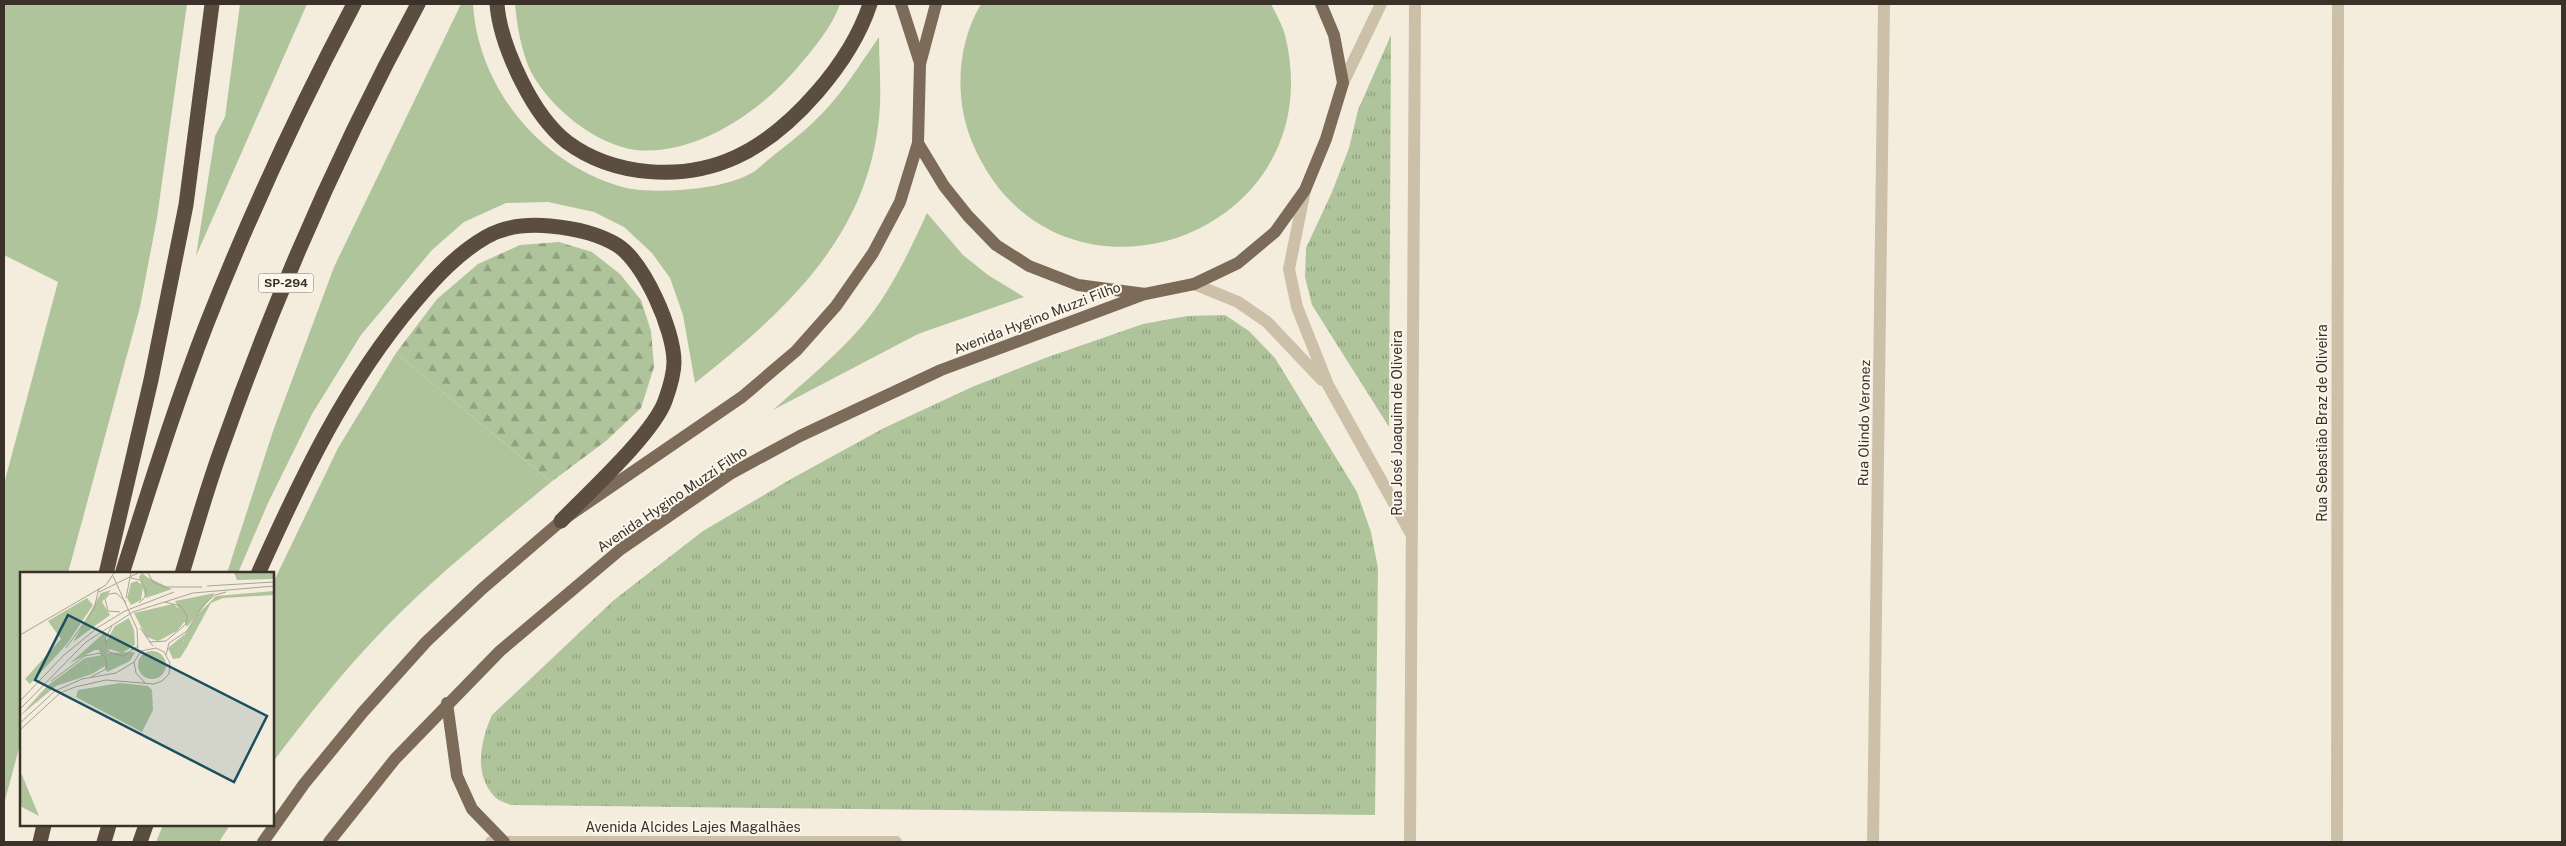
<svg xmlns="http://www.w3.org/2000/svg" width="2566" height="846" font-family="'Public Sans',sans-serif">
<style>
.grass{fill:#b0c49c}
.forest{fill:url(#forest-firs)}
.park{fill:url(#park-tufts)}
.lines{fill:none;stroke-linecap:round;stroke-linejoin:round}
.minor{stroke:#cdc0a9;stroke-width:12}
.major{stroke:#7d6b59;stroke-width:12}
.highway{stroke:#5b4d40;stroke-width:15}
.labels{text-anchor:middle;stroke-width:4;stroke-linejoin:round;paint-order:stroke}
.shield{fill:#fbf6eb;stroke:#746c63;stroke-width:1}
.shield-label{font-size:12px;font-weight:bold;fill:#3a3129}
.street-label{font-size:14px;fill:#3a3129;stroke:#fbf6eb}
.inset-road{fill:none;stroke:#aaa296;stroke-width:1}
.view{fill:#1b4f5e;fill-opacity:0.15;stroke:#1b4f5e;stroke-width:2.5}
.inset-edge{fill:none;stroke:#3a3129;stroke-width:2.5}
</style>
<defs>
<pattern id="forest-firs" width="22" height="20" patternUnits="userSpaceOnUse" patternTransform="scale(1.25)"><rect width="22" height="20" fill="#b0c49c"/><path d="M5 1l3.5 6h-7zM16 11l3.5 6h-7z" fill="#90a07f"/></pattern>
<pattern id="park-tufts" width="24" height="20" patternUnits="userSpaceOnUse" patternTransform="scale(1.25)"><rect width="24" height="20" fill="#b0c49c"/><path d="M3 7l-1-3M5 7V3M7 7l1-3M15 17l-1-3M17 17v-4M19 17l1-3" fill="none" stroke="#90a07f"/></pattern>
</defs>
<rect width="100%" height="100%" fill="#f4edde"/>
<g class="grass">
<path d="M4,4H187L157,218L140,307L68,573L21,574V741L4,804V484L58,282L4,255Z"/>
<path d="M240,4H307L196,256L215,136L225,117Z"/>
<path d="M461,4H473C478,85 536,158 613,184C633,192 658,191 680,190C703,188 729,185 750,174C758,170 766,161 774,155C795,139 818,120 835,99C851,80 864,58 879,37C879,60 881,83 880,105C873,233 788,309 695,383L683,315L670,278L652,253L624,227L594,212L548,202L506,203L464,222L432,250L361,335L312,414L268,503L238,573H227L273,431L334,267Z"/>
<path d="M515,4H840C832,27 814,48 798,67C761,111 697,156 636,150C595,145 548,106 530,70C521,49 517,26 515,4Z"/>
<path d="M981,4H1271C1276,14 1282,24 1285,35C1336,239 1052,335 972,142C954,98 957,44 981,4Z"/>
<path d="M927,213L963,255L988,275L1024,297L918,334L773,410C803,383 835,357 862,326C890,293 909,252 927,213Z"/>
<path d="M396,353L551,482C496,528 439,573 388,625C346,668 309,714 273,762V583L338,448Z"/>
<path d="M163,825H230L219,842H156Z"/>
</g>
<path class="forest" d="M559,242L592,252L620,274L641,300L651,331L654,367L641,408L606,441L551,482L396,353L437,299L478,264L520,245Z"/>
<g class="park">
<path d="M1391,35L1389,427L1312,305L1305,277L1306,248L1332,192L1349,148L1358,110Z"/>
<path d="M1225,315L1249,331L1275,358L1357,492L1371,532L1378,568L1375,815L511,805C505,803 497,800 494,796C473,773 481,740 492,715L614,600L703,531L791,479L884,428L972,387L1045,358L1143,324L1187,316Z"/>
</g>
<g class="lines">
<g class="minor">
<path d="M1343,83L1381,4"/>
<path d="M1305,190L1289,269L1297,307L1328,385L1410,532"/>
<path d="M1194,284L1238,302L1267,322L1322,380"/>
<path d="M491,842H896"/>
<path d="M1410,842L1415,4"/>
<path d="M1873,842L1884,4"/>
<path d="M2337,842L2338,4"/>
</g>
<g class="major">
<path d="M901,4L920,63"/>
<path d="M936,4L920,64L918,143L944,186L968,216L996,245L1029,266L1078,285L1145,294L1194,284L1238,263L1275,232L1305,190L1326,139L1343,83L1334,35L1321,4"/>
<path d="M447,703L457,776L472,809L504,842"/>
<path d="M263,842L304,784L363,712L426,642L482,589L561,521L742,397L796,351L836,306L873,253L900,202L918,143"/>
<path d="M329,842L395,759L500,651L621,549L730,474L800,436L941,370L1145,294"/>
</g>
<g class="highway">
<path d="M497,4C499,31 510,58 522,82C533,104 548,127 567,142C614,177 684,181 736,157C792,131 851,62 870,4"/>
<path d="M106,574L151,380L186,205L212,4"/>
<path d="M122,574C149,490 175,405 207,323C250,214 299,108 354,4"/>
<path d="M182,574C195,531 207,488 222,447C276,294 341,146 418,4"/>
<path d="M258,574C301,478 346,383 414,303C435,278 458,253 486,237C505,226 528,224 550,226C573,228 597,233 617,245C644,262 674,330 674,362C674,373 669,390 665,401C653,434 588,493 561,521"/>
<path d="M40,842L44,825"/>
<path d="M104,842L109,825"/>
<path d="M140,842L146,825"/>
</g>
</g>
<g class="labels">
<rect class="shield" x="258.5" y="273.5" width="55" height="19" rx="4"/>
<g class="shield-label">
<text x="286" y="287">SP-294</text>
</g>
<g class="street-label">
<text transform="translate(1037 318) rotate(-21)" y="5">Avenida Hygino Muzzi Filho</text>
<text transform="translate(1397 423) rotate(-90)" y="5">Rua José Joaquim de Oliveira</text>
<text transform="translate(1864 423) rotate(-89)" y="5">Rua Olindo Veronez</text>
<text transform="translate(2322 423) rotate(-90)" y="5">Rua Sebastião Braz de Oliveira</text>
<text transform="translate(672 499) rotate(-34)" y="5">Avenida Hygino Muzzi Filho</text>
<text x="693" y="832">Avenida Alcides Lajes Magalhães</text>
</g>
</g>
<g transform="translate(20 572)">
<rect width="254" height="254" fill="#f4edde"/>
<path d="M122,1L127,5L152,17L126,26L119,5ZM214,1H254V7L217,8ZM117,9L123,14L121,28L111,33L107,26L111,11ZM91,18L82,30L90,43L53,70L81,21ZM195,21L167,55L155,29ZM67,26L73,33L47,72L10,112L5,107L41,67L28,49ZM153,32L163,40L165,49L157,59L138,69L126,65L114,41ZM109,46L114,58L115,73L102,81L89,77L86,69L95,54ZM85,60L88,81L115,80L110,89L87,100L79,78H75L49,92ZM165,62L162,75H167L160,86L153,87L148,76ZM118 93a14 14 0 1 1 28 0a14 14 0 1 1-28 0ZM65,86L72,102L36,114L0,144L27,114Z" fill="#b0c49c"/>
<path d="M254,19V23L203,26L191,31L167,75H162L165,62L178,42L196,24ZM82,83L85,94L72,102L65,86Z" fill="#b0c49c"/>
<path d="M100,111L128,114L132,118L133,138L122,160L56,125L58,118ZM0,202L2,203L19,244L0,234Z" fill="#b0c49c"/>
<path class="inset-road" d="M128,1L133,10L144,15H182M93,4L117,57L118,78M111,6L120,8L126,17L125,25L119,31M187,14L254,10M79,20L118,1M106,26L111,1M100,40L88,39L85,27L89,22L96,21L106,30M92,54L85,67L89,80L103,84L118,74M120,56L133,74M0,63L86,13L94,1M129,70L146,69L166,52L167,44L161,34L145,30M46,76L74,37L79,16M146,83L149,71L167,59L183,33L195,23L206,20M31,109L65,84L80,81L86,86V97L71,105M0,129L44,83L77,56L105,39L154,20M0,137L66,70L113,40L173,21L254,14M0,151L35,119L62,107L96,101L114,90M0,158L40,121L55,115L86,108L134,112L142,109L149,102L150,91L144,80L136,76L121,79L114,90L116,101L125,111"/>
<path class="view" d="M48,43L247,144L214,210L15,108Z"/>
<rect width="254" height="254" class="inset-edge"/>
</g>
<rect width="2566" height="846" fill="none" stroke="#3a3129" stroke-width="10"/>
</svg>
